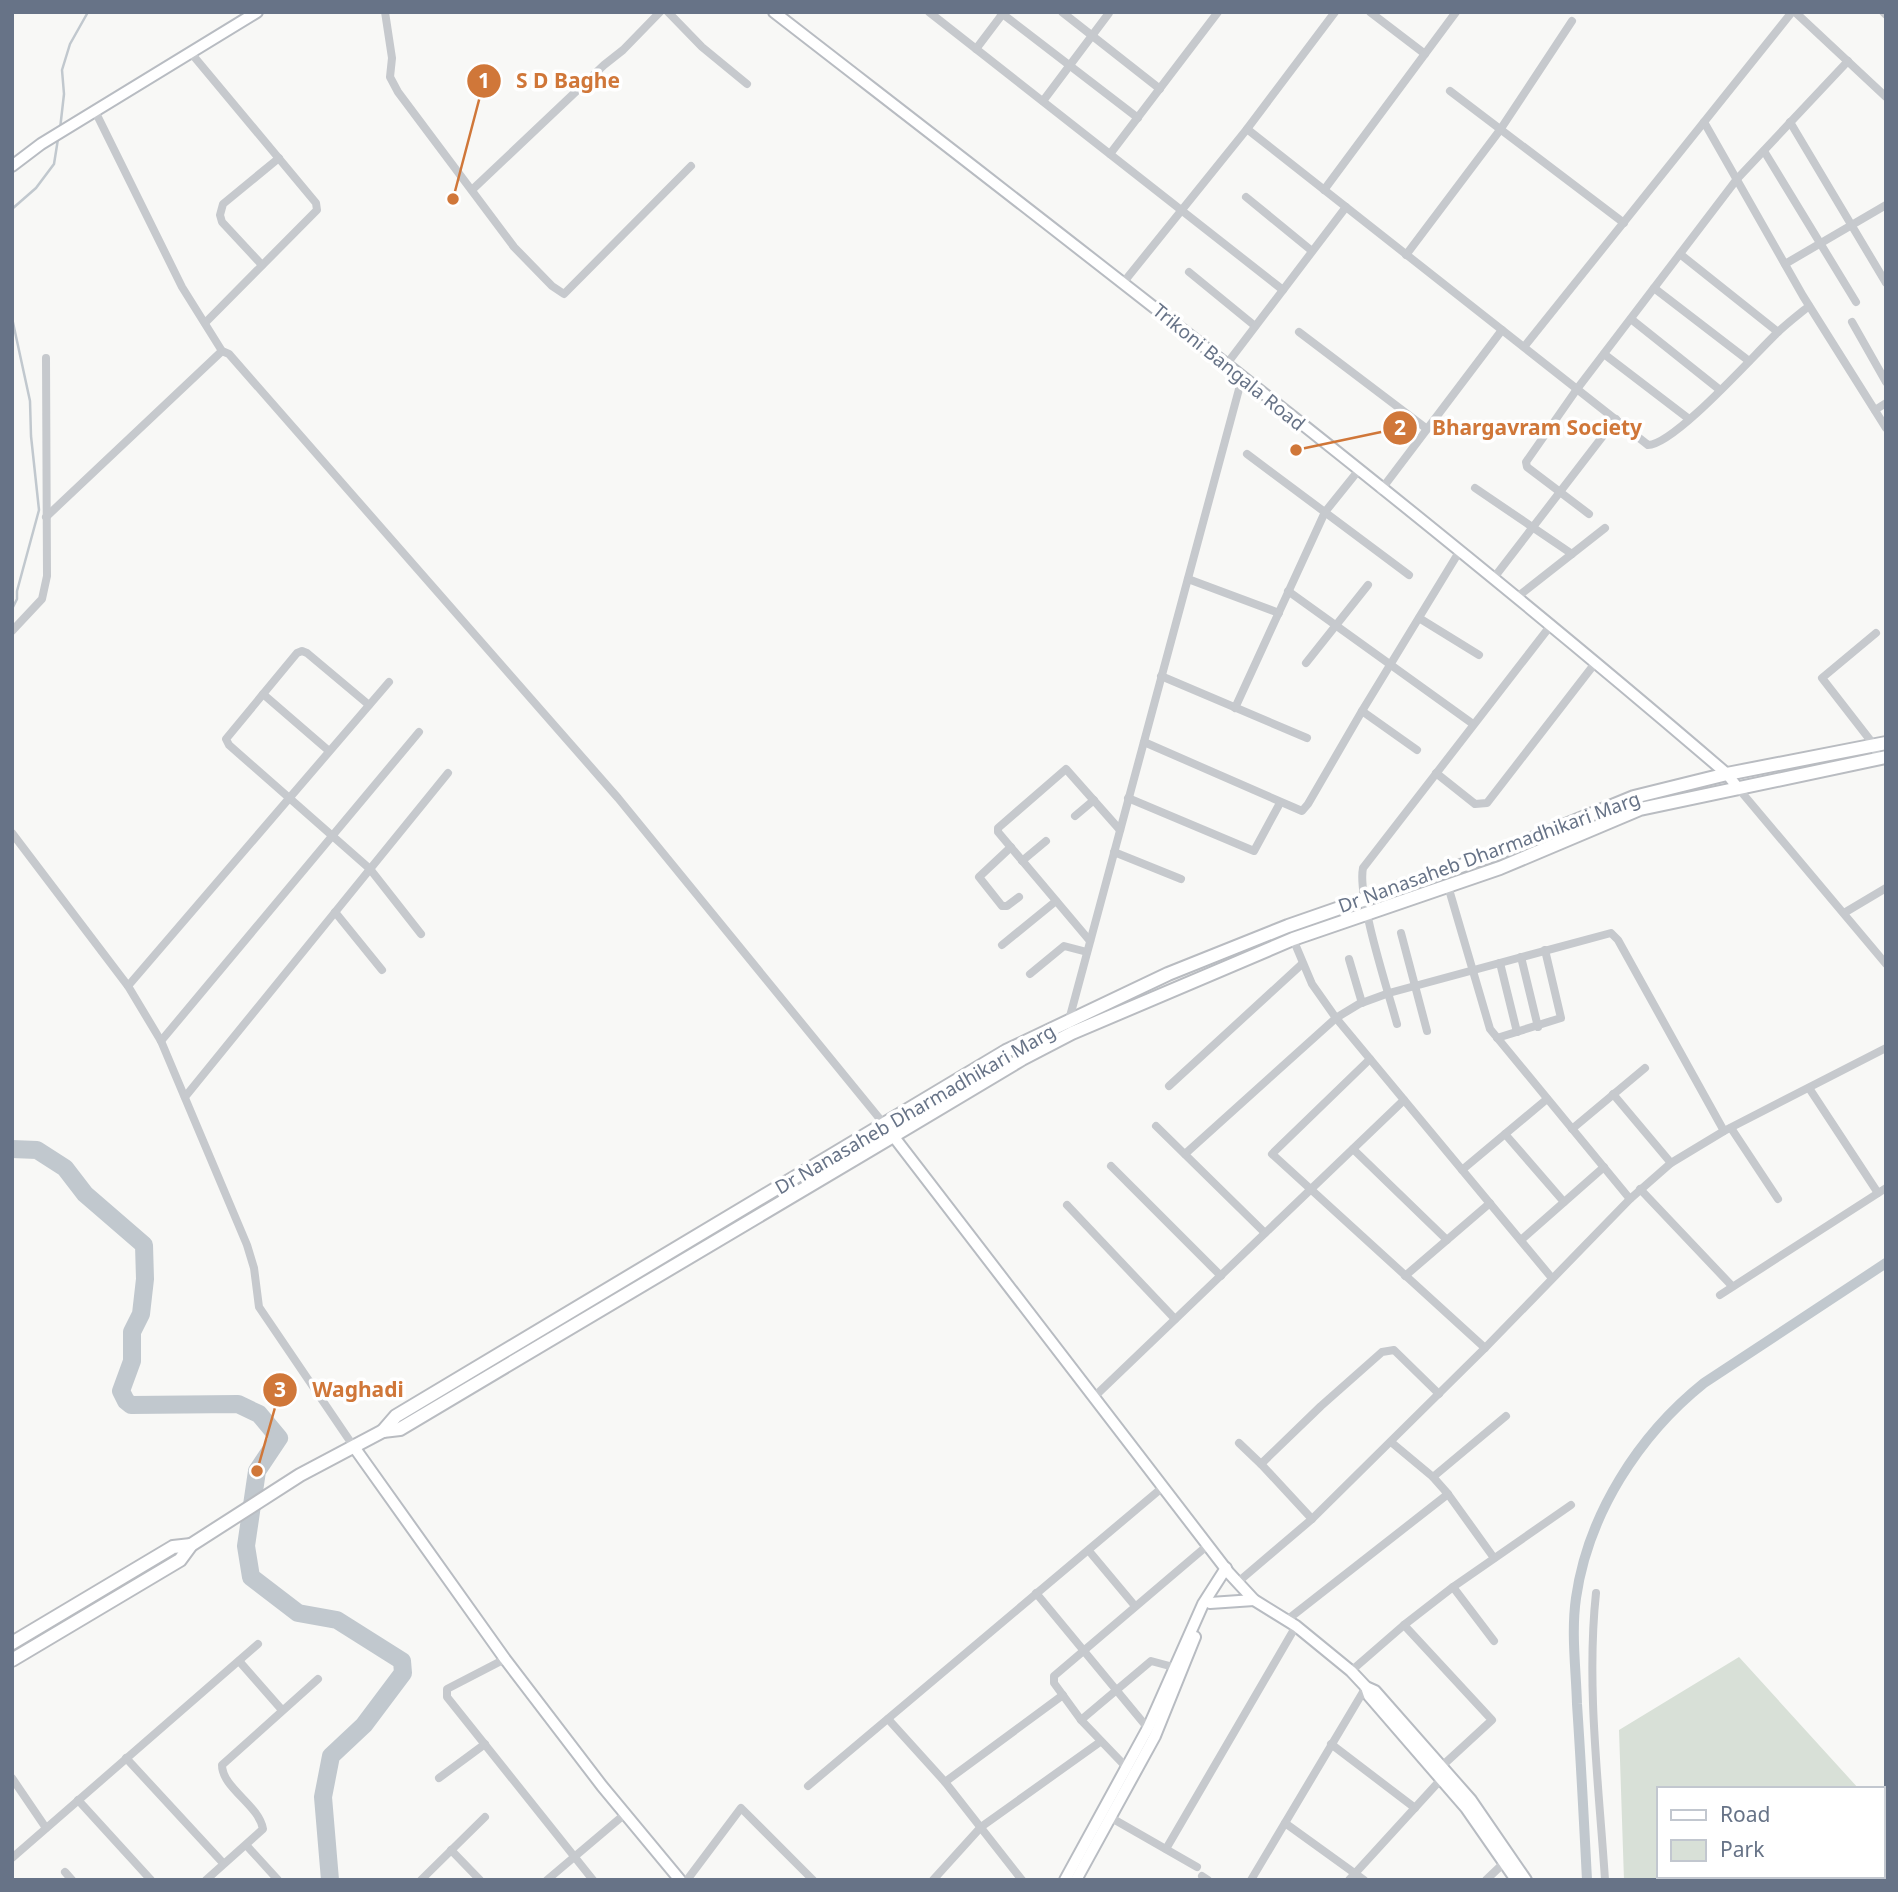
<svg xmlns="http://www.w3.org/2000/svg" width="1898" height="1892" font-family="'Noto Sans',sans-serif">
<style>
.green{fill:#d8e0d7}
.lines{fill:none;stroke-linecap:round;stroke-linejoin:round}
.stream{stroke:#c1c8ce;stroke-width:2.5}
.canal{stroke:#c1c8ce;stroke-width:10}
.river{stroke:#c1c8ce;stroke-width:18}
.secondary-casing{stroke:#b8bcc2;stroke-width:14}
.primary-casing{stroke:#b9bcc1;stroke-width:16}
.street{stroke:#c6c9cd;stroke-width:8}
.secondary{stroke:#fff;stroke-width:10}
.primary{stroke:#fff;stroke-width:12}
.labels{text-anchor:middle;stroke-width:7;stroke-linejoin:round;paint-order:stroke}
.street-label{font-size:19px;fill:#677387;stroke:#fff}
.leader{fill:none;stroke:#d07739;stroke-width:2.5}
.callout-dot{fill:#d07739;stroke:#fff;stroke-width:2.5}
.mark-label{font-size:21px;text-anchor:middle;font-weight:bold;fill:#fff}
.callout-label{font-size:21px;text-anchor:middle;font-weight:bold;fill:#d07739;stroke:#fff;stroke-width:7;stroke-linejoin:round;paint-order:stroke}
</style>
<rect width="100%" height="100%" fill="#f8f8f6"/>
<path class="green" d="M1739,1657L1859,1789H1658V1876H1882V1814L1886,1818V1880H1624L1619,1730Z"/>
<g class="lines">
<g class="stream">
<path d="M60,129L64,94L62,70L70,44L88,12"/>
<path d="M12,209L36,188L54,164L58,139"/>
<path d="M12,318L30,401L31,436L39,510L17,591V599L12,609"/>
</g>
<path class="canal" d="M1587,1880C1584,1821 1581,1763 1577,1704C1576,1669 1571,1633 1576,1598C1588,1514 1639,1435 1704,1383L1886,1263"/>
<path class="river" d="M12,1149L37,1150L65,1168L85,1194L144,1245L145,1279L141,1314L132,1332V1361L121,1391L126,1401L131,1405L238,1404L259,1414L279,1438L257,1471L246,1546L251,1577L298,1613L337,1620L402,1661L403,1673L364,1725L331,1756L323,1797L330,1880"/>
<defs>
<g id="secondary">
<path d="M774,12C1095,261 1419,509 1727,774L1738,788"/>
<path d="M12,166L41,144L257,12"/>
<path d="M884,1124L1229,1573L1254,1600L1296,1626L1351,1671L1366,1687L1375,1691L1471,1800L1526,1880"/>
<path d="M354,1447L505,1659L602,1786L680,1880"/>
<path d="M1210,1603L1254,1600"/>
<path d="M1366,1687L1369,1696L1466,1808L1516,1880"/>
<path d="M1065,1880L1148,1728L1203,1604L1226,1568"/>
<path d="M1076,1880L1155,1736L1195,1637"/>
</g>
<g id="primary">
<path d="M383,1431L396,1416L1006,1051L1168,974L1288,926L1495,854L1634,797L1727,774L1886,743"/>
<path d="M12,1643L173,1547L191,1545"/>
<path d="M12,1660L180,1560L191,1545L300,1475L383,1431L400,1429L893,1136L1022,1059L1072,1033L1293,939L1500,868L1640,809L1886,757"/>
</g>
</defs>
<use href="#secondary" class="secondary-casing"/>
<use href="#primary" class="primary-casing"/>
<g class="street">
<path d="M385,12L392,58L390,77L398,92L514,247L552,286L564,294L691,166"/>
<path d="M668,12L702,47L747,84"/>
<path d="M929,12L1283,290"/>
<path d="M1000,12L1138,118"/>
<path d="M1062,12L1160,89"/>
<path d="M1370,12L1425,54"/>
<path d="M1795,12L1886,97"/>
<path d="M1883,12L1886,15"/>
<path d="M976,49L1004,12"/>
<path d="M191,53L316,203L317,210L205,323"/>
<path d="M1450,91L1624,223"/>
<path d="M1043,101L1109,13"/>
<path d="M95,111L182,287L222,351L229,354L618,798L884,1124"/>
<path d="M1704,122L1803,296L1886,428"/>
<path d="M1790,122L1886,283"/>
<path d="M1247,129L1648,445C1674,445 1753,356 1776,334C1786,324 1798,315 1809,306"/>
<path d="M1764,151L1856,302"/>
<path d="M1110,154L1218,12"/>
<path d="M473,189L604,65L623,50L660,12"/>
<path d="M1324,190L1456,12"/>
<path d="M1246,197L1312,251"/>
<path d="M1680,254L1778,332"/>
<path d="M1406,255L1500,130L1572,21"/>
<path d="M1785,264L1886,205"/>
<path d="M262,265L222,222L220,215L223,204L279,158"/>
<path d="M1189,272L1255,326"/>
<path d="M1123,283L1247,129L1335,12"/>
<path d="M1654,288L1749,361"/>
<path d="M1631,319L1720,390"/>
<path d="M1852,322L1886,382"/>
<path d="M1299,332L1427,429"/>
<path d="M1524,347L1792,12"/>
<path d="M1604,354L1689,419"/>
<path d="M1226,365L1346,207"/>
<path d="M1875,410L1886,403"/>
<path d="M1247,454L1409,575"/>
<path d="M1475,488L1572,554"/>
<path d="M1381,490L1502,330"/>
<path d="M1589,514L1527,467L1526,462L1577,389L1737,179L1848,61"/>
<path d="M46,517L222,351"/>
<path d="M1188,579L1279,613"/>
<path d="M1493,579L1616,419"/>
<path d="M1288,591L1473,724"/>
<path d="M1516,598L1605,528"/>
<path d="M1419,618L1479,655"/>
<path d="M12,631L42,599L47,576L46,358"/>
<path d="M1876,633L1822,678L1874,745L1878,759"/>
<path d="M1306,663L1368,585"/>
<path d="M1161,676L1307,738"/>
<path d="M263,694L329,751"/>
<path d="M369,705L307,653L302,651L297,653L226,739L229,745L370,869L421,934"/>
<path d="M1235,708L1325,512L1358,471"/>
<path d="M1362,711L1417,750"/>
<path d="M1144,742L1302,811L1308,804L1362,711L1459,552"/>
<path d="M1436,773L1475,804L1487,803L1596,662"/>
<path d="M1738,788L1886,964"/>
<path d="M1128,798L1254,851L1280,803"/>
<path d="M1075,816L1094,800"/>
<path d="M12,833L128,986L161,1041L247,1245L254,1268L259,1307L354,1447"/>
<path d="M1011,847L979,877L1002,906H1007L1019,897"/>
<path d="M1114,852L1181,879"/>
<path d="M1022,861L1046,841"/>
<path d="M1448,886L1490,1029L1630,1199"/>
<path d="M335,912L382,970"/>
<path d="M1844,913L1886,888"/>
<path d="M1401,933L1427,1031"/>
<path d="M1293,939L1312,984L1336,1018L1551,1277"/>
<path d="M1090,941L998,832V828L1066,769L1120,830"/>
<path d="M1002,945L1056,901"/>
<path d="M1521,957L1538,1027"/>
<path d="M1349,959L1362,1003"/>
<path d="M1500,963L1517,1032"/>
<path d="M1030,974L1064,946L1087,952"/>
<path d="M128,986L389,682"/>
<path d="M1070,1024L1069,1020L1242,378"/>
<path d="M1397,1024C1388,991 1357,897 1363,868L1551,625"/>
<path d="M1497,1038L1561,1018L1545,950"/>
<path d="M161,1041L419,732"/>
<path d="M1370,1059L1272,1154L1485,1348"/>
<path d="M1169,1086L1302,964"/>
<path d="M1809,1088L1878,1193"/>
<path d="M1613,1094L1671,1163"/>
<path d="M185,1097L448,773"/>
<path d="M1156,1126L1265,1233"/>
<path d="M1731,1128L1778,1199"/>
<path d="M1572,1129L1645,1068"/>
<path d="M1505,1134L1564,1202"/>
<path d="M1353,1149L1447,1240"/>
<path d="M1185,1154L1336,1018L1359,1004L1389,993L1611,933L1618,940L1724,1131"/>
<path d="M1111,1166L1221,1276"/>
<path d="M1462,1170L1547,1099"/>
<path d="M1640,1189L1732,1286"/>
<path d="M1067,1205L1175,1319"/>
<path d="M1521,1240L1604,1167"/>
<path d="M1405,1276L1490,1203"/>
<path d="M1720,1295L1886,1188"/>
<path d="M1094,1397L1404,1100"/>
<path d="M1239,1443L1261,1464"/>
<path d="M1433,1477L1506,1416"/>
<path d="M1448,1494L1494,1558"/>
<path d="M1312,1519L1261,1464L1321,1406L1382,1352L1394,1350L1439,1394"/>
<path d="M1089,1551L1135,1606"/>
<path d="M1238,1582L1312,1519L1485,1348L1630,1199L1671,1163L1724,1131L1886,1048"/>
<path d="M1453,1587L1494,1641"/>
<path d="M1036,1593L1151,1732"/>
<path d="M1596,1593C1586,1686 1599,1786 1605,1880"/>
<path d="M1287,1620L1448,1494L1433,1477L1391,1442"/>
<path d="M1404,1625L1492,1720L1442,1766"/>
<path d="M505,1659L447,1689V1697L593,1880"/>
<path d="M239,1661L282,1710"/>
<path d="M1351,1671L1404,1625L1453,1587L1571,1505"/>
<path d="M888,1719L945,1782L1022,1880"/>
<path d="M1081,1720L1151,1661L1177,1668"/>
<path d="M1331,1744L1415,1808"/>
<path d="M126,1758L223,1863"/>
<path d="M1129,1770L1081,1720L1054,1683V1676L1208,1545"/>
<path d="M12,1778L46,1828"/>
<path d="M439,1778L485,1744"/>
<path d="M945,1782L1063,1695"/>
<path d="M808,1786L1163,1487"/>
<path d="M78,1800L151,1880"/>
<path d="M1108,1816L1197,1867"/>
<path d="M1285,1823L1364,1880"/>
<path d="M247,1846L278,1880"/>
<path d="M1166,1849L1296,1626"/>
<path d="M451,1850L480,1880"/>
<path d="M12,1858L258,1644"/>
<path d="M65,1872L72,1880"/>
<path d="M1202,1876L1208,1880"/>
<path d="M206,1880L263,1829C259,1805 222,1788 222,1765L318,1679"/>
<path d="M421,1880L485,1817"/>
<path d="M547,1880L625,1814"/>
<path d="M687,1880L741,1808L813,1880"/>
<path d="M933,1880L981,1827L1100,1742"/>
<path d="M1251,1880L1366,1687"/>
<path d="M1349,1880L1444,1776"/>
<path d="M1486,1880L1506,1861"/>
</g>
<use href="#secondary" class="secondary"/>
<use href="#primary" class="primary"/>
</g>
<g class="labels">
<g class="street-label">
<text transform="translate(1229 367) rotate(39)" y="7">Trikoni Bangala Road</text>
<text transform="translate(1489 852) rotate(-20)" y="7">Dr Nanasaheb Dharmadhikari Marg</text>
<text transform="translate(915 1109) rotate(-30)" y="7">Dr Nanasaheb Dharmadhikari Marg</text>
</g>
</g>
<path class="leader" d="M453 199L484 81M1296 450L1400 428M257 1471L280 1390"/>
<g class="callout-dot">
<circle cx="453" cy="199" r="7"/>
<circle cx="1296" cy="450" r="7"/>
<circle cx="257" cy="1471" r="7"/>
<circle cx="484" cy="81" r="18"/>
<circle cx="1400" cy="428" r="18"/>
<circle cx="280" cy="1390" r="18"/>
</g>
<g class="mark-label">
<text x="484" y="88">1</text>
<text x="1400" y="435">2</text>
<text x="280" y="1397">3</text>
</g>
<g class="callout-label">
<text x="568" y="88">S D Baghe</text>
<text x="1537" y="435">Bhargavram Society</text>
<text x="358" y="1397">Waghadi</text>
</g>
<rect width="1898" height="1892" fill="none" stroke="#677387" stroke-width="28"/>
<rect x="1657" y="1787" width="228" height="91" fill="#ffffff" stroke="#c2c7cf" stroke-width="2"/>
<rect x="1671" y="1810" width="35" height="10" fill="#ffffff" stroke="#c2c7cf" stroke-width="2"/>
<text x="1720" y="1822" font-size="21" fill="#677387">Road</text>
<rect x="1671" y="1840" width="35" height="21" fill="#d8e0d7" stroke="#c2c7cf" stroke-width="2"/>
<text x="1720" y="1857" font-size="21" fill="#677387">Park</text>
</svg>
